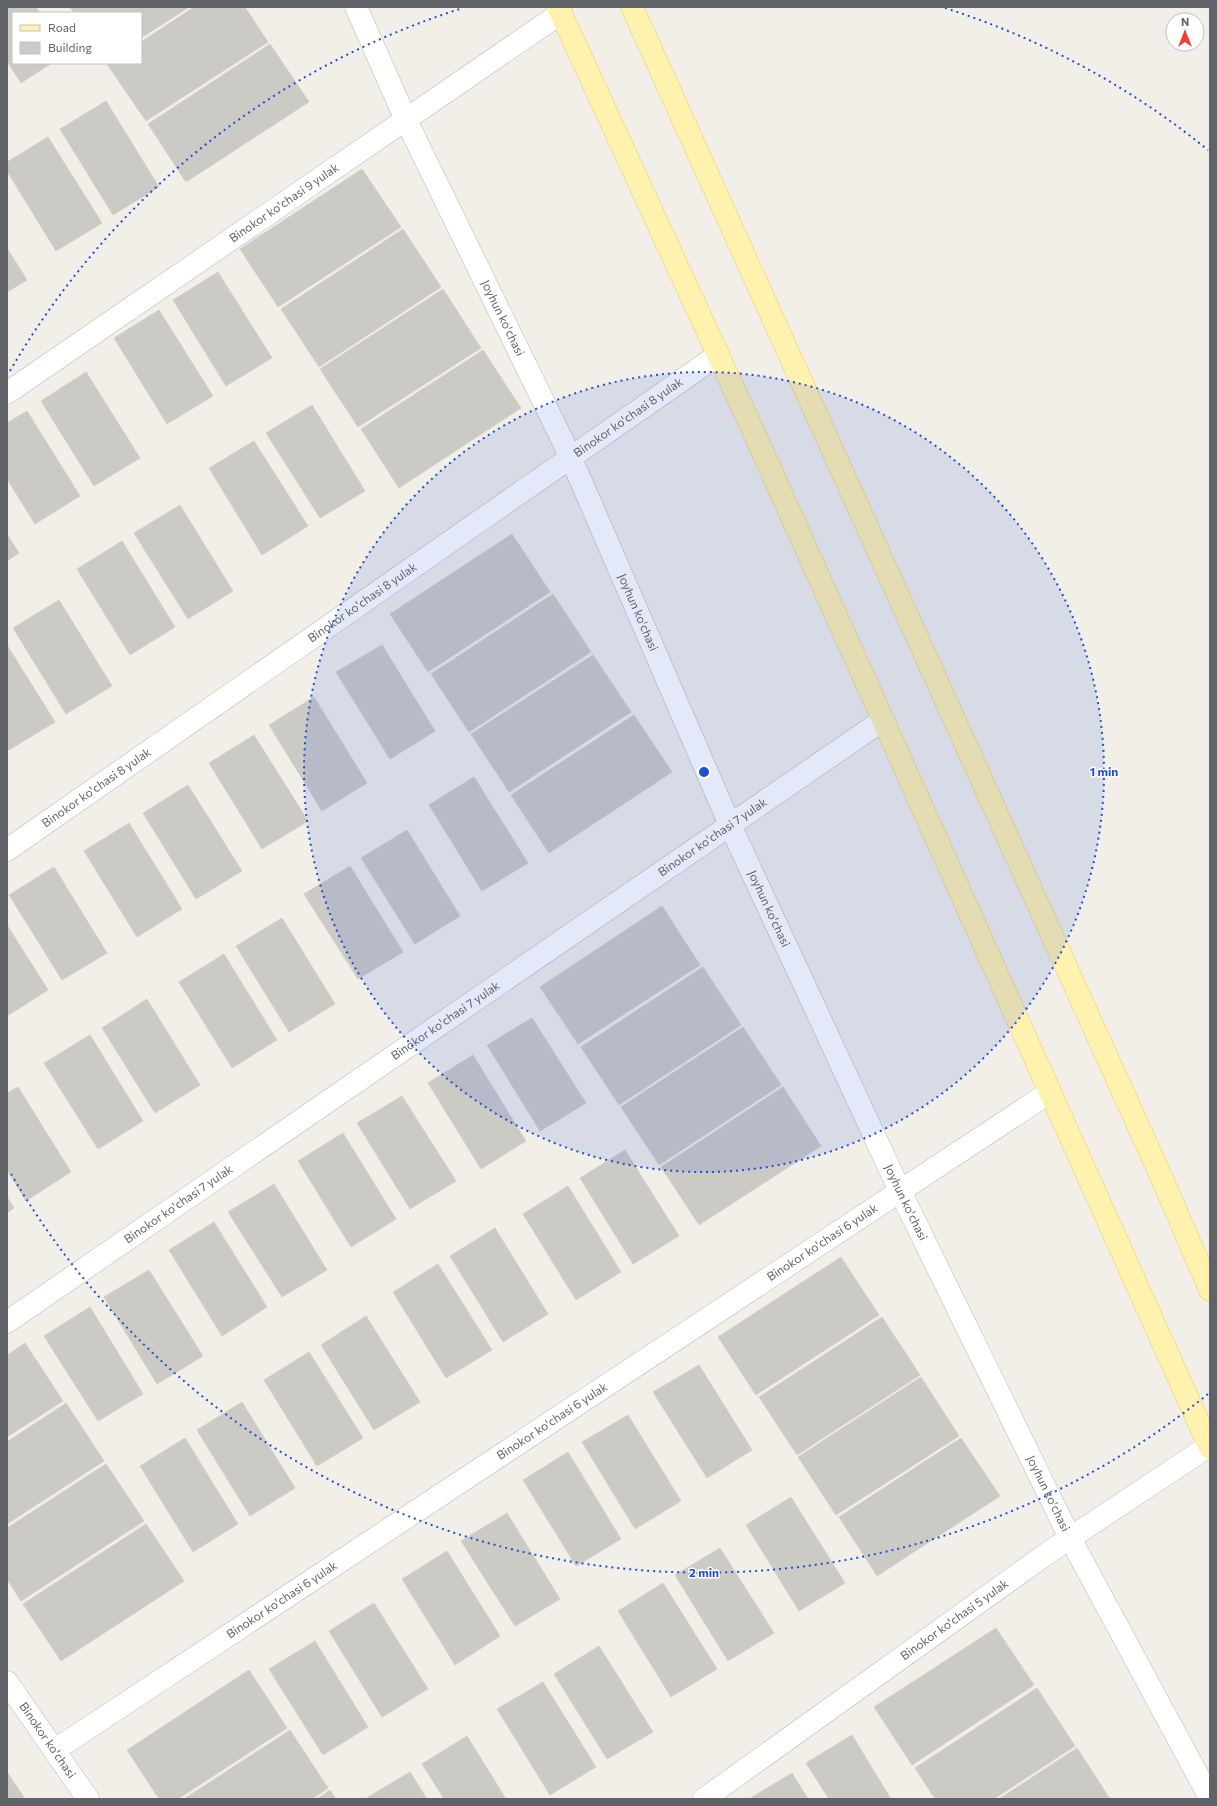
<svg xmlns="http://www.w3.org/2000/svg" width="1217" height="1806" font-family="Commissioner,sans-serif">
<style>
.building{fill:#cccac5;stroke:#d6d1c6}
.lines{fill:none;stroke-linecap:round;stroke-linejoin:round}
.street-casing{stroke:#b5b8bc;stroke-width:23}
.primary-casing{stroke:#f2c960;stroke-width:23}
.street{stroke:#fff;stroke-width:22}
.primary{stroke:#fff2af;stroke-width:22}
.ring{fill:none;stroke:#1d4ed8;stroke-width:2;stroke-dasharray:2 4}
.labels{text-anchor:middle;stroke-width:3;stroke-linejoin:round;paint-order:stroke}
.street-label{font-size:12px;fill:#5f6368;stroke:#fff}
.centre{fill:#1d4ed8;stroke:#fff;stroke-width:2}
.ring-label{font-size:12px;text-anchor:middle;font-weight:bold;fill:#1d4ed8;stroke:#fff;stroke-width:3;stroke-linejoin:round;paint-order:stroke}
</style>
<rect width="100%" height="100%" fill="#f1efe8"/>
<g class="building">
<path d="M7,7H36L40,13H13V63H52L21,83L7,61Z"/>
<path d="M70,7H189L141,38V13H74Z"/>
<path d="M194,7H245L268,42L146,121L107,64L141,63V42Z"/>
<path d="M270,44L309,102L186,182L148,124Z"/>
<path d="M106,101L159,187L113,215L60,129Z"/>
<path d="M48,137L102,223L56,251L7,171V162Z"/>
<path d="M362,169L401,227L278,307L240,249Z"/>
<path d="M403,229L441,287L319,367L281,309Z"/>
<path d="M7,248L27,280L7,292Z"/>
<path d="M218,272L272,358L226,386L173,300Z"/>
<path d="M443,289L481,348L358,427L320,369Z"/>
<path d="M159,310L213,396L167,424L114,338Z"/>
<path d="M483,350L521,408L399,488L361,429Z"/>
<path d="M86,372L140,458L94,486L41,401Z"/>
<path d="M312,405L365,491L320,518L266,433Z"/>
<path d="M27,411L80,496L35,524L7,479V423Z"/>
<path d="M254,441L308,526L262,555L209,468Z"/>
<path d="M180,505L233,591L188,619L134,533Z"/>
<path d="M7,534L19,553L7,561Z"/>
<path d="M512,534L550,592L428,672L390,614Z"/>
<path d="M122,541L175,627L130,655L77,569Z"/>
<path d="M553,594L591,652L469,732L431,674Z"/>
<path d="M59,600L112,686L66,714L13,628Z"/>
<path d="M7,645L55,722L9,750L7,746Z"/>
<path d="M382,645L435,731L390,759L336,672Z"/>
<path d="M593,655L631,712L509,792L471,734Z"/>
<path d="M314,697L367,783L322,811L269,725Z"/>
<path d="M634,715L672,772L549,853L511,795Z"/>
<path d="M254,735L308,821L262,849L209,763Z"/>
<path d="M474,777L528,863L482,891L429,805Z"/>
<path d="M188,785L242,871L196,899L143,813Z"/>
<path d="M129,823L182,909L137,937L84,851Z"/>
<path d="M407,830L460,916L415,944L361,858Z"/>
<path d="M350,866L403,952L358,979L304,894Z"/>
<path d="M54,867L107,953L62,980L9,895Z"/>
<path d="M662,906L700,965L578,1044L540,987Z"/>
<path d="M282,918L335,1004L289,1032L236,946Z"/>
<path d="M7,925L48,990L7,1016Z"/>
<path d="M224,954L277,1040L232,1068L179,982Z"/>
<path d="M703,967L741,1025L619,1105L581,1047Z"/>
<path d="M147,999L200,1085L155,1113L102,1028Z"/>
<path d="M532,1018L586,1103L540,1131L487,1045Z"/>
<path d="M743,1027L781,1085L659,1165L621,1107Z"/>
<path d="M90,1035L143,1121L98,1149L44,1063Z"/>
<path d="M473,1055L526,1141L481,1169L428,1083Z"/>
<path d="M18,1087L71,1172L26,1201L7,1170V1093Z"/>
<path d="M783,1087L821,1146L699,1225L661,1167Z"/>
<path d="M402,1096L456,1181L410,1209L357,1123Z"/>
<path d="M343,1133L396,1219L351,1247L298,1161Z"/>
<path d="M625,1150L679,1236L633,1264L580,1178Z"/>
<path d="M274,1184L327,1270L282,1297L228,1212Z"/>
<path d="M568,1186L621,1272L576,1300L523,1214Z"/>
<path d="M7,1197L14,1208L7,1213Z"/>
<path d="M214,1222L267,1307L222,1336L169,1250Z"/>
<path d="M495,1228L548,1314L503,1342L450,1256Z"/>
<path d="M841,1257L879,1315L756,1395L718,1337Z"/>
<path d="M438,1264L492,1350L446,1378L393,1292Z"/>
<path d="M149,1270L203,1356L157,1384L104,1297Z"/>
<path d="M90,1307L143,1394L98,1421L44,1336Z"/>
<path d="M366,1316L420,1402L374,1430L321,1345Z"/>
<path d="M882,1317L920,1375L797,1455L759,1397Z"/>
<path d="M25,1343L63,1401L7,1437V1355Z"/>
<path d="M309,1352L363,1438L317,1466L264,1380Z"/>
<path d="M699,1365L752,1450L707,1478L653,1392Z"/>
<path d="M921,1377L959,1436L836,1515L798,1457Z"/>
<path d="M242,1402L295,1488L250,1516L197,1430Z"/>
<path d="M66,1403L104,1461L7,1524V1442Z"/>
<path d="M628,1415L681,1501L635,1529L582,1442Z"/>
<path d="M185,1438L238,1524L193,1552L140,1466Z"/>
<path d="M961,1438L1000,1496L877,1576L839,1517Z"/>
<path d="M568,1452L621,1539L576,1566L523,1480Z"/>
<path d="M106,1464L144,1521L21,1601L7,1579V1528Z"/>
<path d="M791,1497L845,1583L799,1611L746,1525Z"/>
<path d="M507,1513L560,1599L515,1626L461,1541Z"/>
<path d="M146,1524L184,1581L61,1661L23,1604Z"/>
<path d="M720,1548L774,1633L728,1661L675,1575Z"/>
<path d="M447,1551L500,1636L455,1665L402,1579Z"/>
<path d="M663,1583L717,1669L671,1697L618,1611Z"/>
<path d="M374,1603L428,1689L382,1717L329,1631Z"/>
<path d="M996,1628L1034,1685L912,1765L874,1707Z"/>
<path d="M315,1641L368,1727L323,1755L269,1669Z"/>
<path d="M599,1646L653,1732L607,1759L554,1674Z"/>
<path d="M249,1670L287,1728L178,1799H159L127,1750Z"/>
<path d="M543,1682L596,1767L550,1795L497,1709Z"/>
<path d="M1037,1688L1075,1746L994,1799H935L915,1768Z"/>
<path d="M290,1730L328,1788L312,1799H184Z"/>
<path d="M852,1735L891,1799H829L806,1763Z"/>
<path d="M467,1736L506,1799H444L422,1764Z"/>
<path d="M1077,1748L1110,1799H999Z"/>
<path d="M7,1772L25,1799H7Z"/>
<path d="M410,1772L427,1799H365Z"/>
<path d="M792,1773L808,1799H749Z"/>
<path d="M330,1790L336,1799H317Z"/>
</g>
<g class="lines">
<defs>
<g id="street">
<path id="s1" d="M356,7L406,120L571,458L730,825L900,1191L1070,1538L1210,1798"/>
<path id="s2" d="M7,393L561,13"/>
<path id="s3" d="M7,850L718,355"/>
<path id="s4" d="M7,1322L883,720"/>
<path id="s5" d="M7,1682L88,1799"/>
<path id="s6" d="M55,1750L1050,1092"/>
<path id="s7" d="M704,1799L1052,1550L1209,1446"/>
</g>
<g id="primary">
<path d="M558,7L755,435L1210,1448"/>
<path d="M632,7L1164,1183L1210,1290"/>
</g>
</defs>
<use href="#street" class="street-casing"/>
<use href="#primary" class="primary-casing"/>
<use href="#street" class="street"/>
<use href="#primary" class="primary"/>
</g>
<circle cx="704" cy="772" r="400" fill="#1d4ed8" fill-opacity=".12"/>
<g class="ring">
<circle cx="704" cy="772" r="400"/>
<path d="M1208 1394A801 801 0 0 1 10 1172M10 371A801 801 0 0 1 463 8M945 8A801 801 0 0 1 1208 150"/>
</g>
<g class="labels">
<g class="street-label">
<text dy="4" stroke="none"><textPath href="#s2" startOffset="336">Binokor ko'chasi 9 yulak</textPath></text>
<text dy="4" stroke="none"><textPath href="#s1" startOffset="344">Joyhun ko'chasi</textPath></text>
<text dy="4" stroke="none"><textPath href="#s3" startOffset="757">Binokor ko'chasi 8 yulak</textPath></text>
<text dy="4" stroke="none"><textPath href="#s3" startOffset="433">Binokor ko'chasi 8 yulak</textPath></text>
<text dy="4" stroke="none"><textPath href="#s1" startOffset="668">Joyhun ko'chasi</textPath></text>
<text dy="4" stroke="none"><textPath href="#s3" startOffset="109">Binokor ko'chasi 8 yulak</textPath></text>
<text dy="4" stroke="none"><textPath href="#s4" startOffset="856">Binokor ko'chasi 7 yulak</textPath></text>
<text dy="4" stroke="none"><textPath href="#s1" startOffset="992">Joyhun ko'chasi</textPath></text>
<text dy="4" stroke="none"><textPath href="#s4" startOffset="532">Binokor ko'chasi 7 yulak</textPath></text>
<text dy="4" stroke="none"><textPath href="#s1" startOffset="1316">Joyhun ko'chasi</textPath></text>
<text dy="4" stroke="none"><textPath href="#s4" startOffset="208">Binokor ko'chasi 7 yulak</textPath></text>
<text dy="4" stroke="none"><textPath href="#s6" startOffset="920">Binokor ko'chasi 6 yulak</textPath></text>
<text dy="4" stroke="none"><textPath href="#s6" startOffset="596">Binokor ko'chasi 6 yulak</textPath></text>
<text dy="4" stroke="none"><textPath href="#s1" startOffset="1640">Joyhun ko'chasi</textPath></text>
<text dy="4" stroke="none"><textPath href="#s6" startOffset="272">Binokor ko'chasi 6 yulak</textPath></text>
<text dy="4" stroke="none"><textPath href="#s7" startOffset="308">Binokor ko'chasi 5 yulak</textPath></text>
<text dy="4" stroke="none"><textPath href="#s5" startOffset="71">Binokor ko'chasi</textPath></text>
</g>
</g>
<circle cx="704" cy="772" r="6" class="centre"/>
<g class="ring-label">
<text x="1104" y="776">1 min</text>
<text x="704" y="1577">2 min</text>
</g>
<rect width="1217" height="1806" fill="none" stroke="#5f6368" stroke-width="16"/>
<rect x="12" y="12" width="130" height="52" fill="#ffffff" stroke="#bfc1c3"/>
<rect x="20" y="25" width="20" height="6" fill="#fff2af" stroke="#bfc1c3"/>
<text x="48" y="32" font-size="12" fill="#5f6368">Road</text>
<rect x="20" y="42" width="20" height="12" fill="#cccac5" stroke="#bfc1c3"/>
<text x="48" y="52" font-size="12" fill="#5f6368">Building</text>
<g transform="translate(1185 32)"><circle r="19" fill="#ffffff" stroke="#bfc1c3"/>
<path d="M0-3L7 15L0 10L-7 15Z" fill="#ea4335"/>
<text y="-6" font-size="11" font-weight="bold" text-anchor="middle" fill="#5f6368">N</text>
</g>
</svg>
